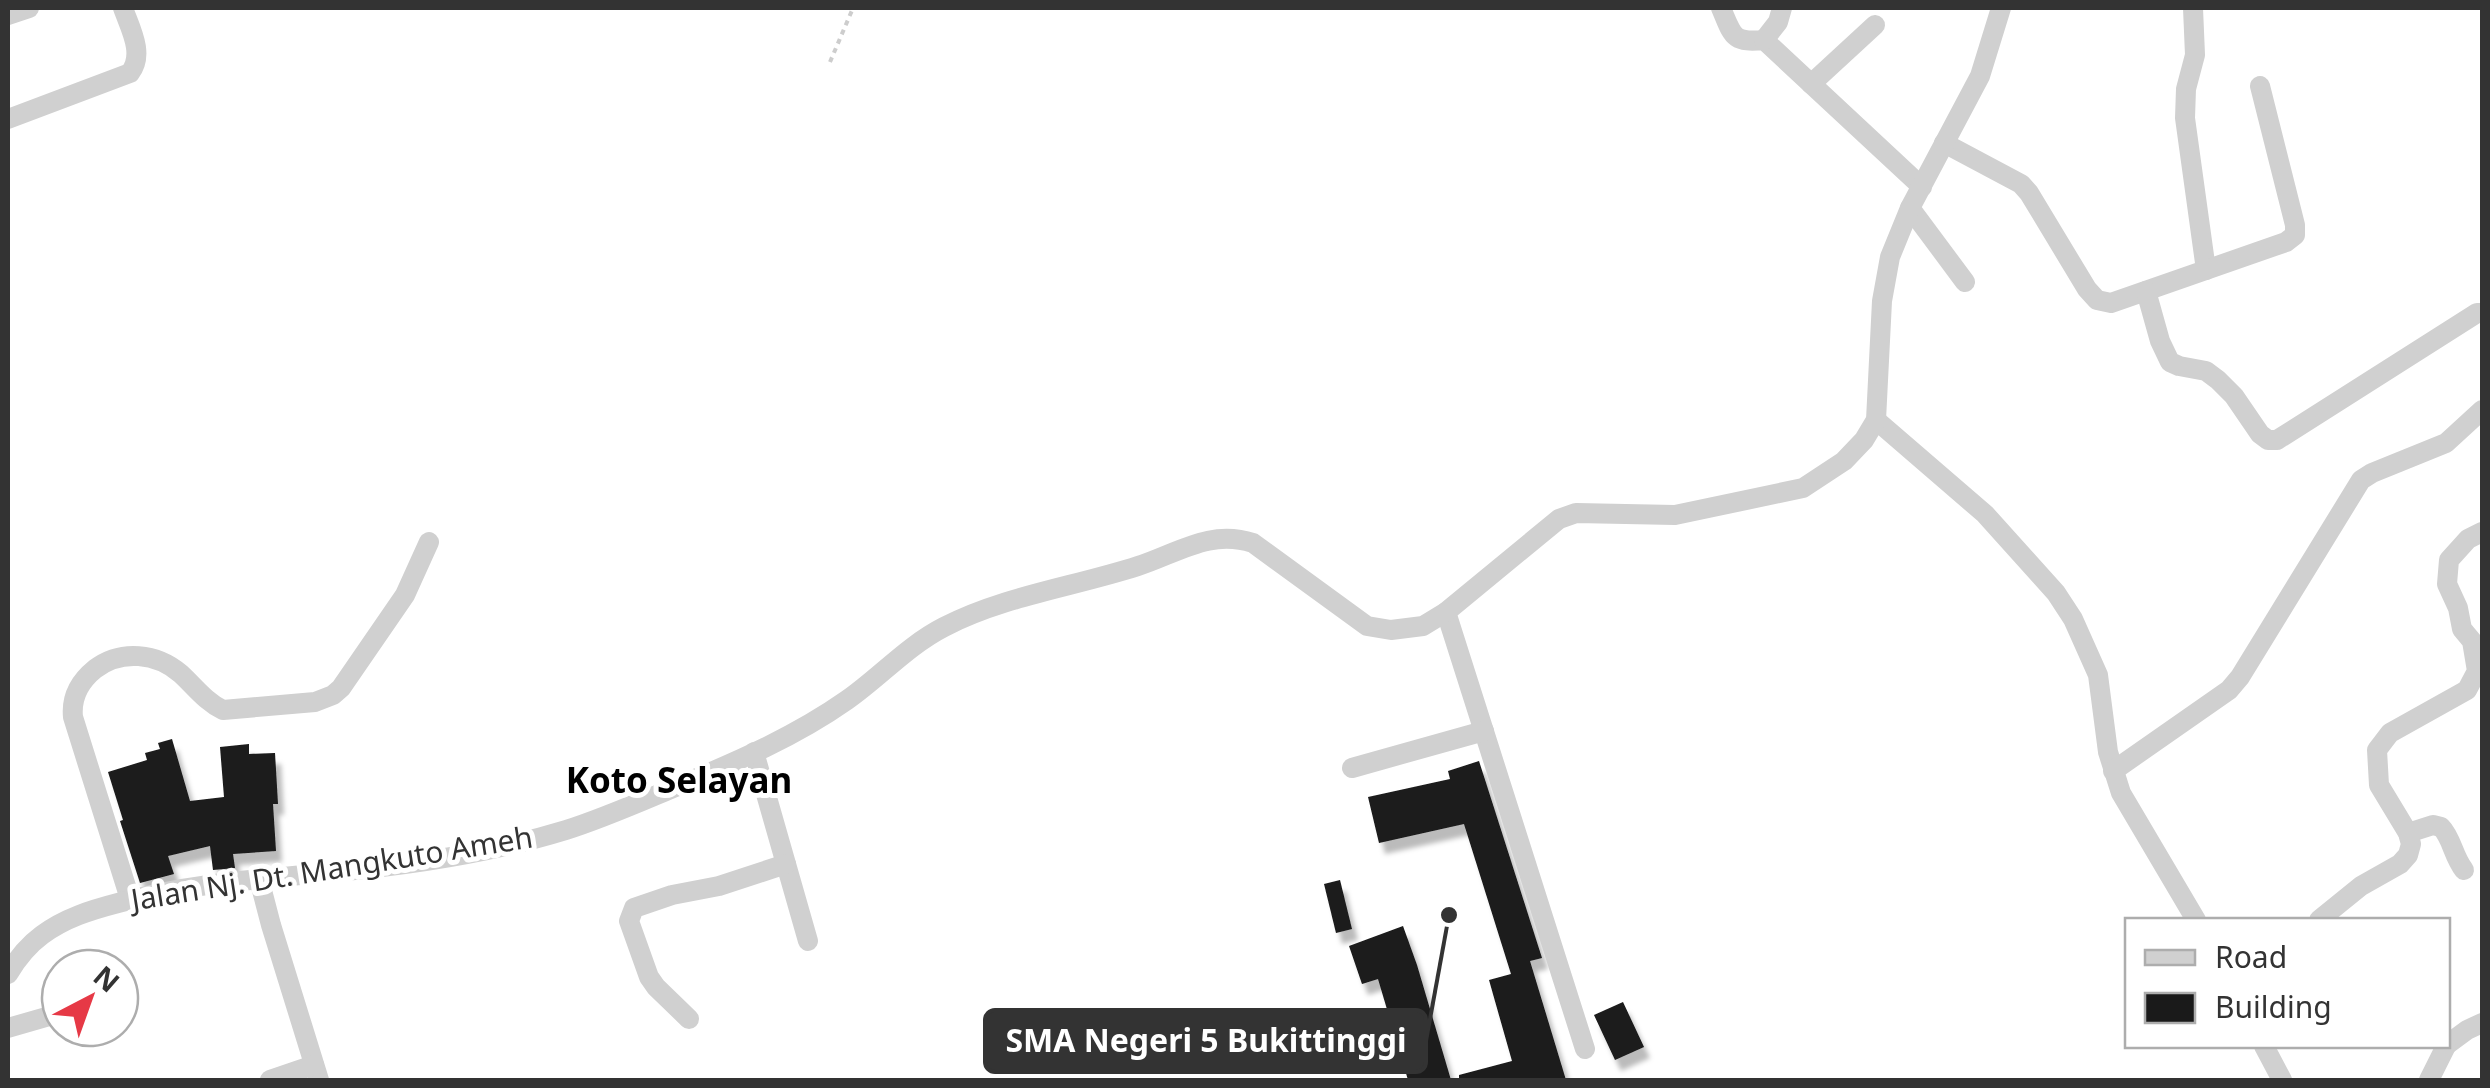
<svg xmlns="http://www.w3.org/2000/svg" width="2490" height="1088" font-family="'Noto Sans',sans-serif">
<style>
.building{fill:#1a1a1a;filter:url(#shadow)}
.lines{fill:none;stroke-linecap:round;stroke-linejoin:round}
.path{stroke:#cdcdcd;stroke-width:4;stroke-dasharray:5 5;stroke-linecap:butt}
.minor{stroke:#d0d0d0;stroke-width:20}
.labels{text-anchor:middle;stroke-width:10;stroke-linejoin:round;paint-order:stroke}
.street-label{font-size:30px;fill:#333;stroke:#fff}
.quarter-label{font-size:35px;font-weight:bold;fill:#000;stroke:#fff}
.leader{fill:none;stroke:#333;stroke-width:4}
.callout-dot{fill:#333;stroke:#fff;stroke-width:4}
.callout{fill:#333;stroke:#333;stroke-width:4}
.callout-label{font-size:32px;text-anchor:middle;font-weight:bold;fill:#fff}
</style>
<defs>
<filter id="shadow"><feDropShadow dx="6" dy="11" stdDeviation="2.5" flood-color="#0004"/></filter>
</defs>
<rect width="100%" height="100%" fill="#fff"/>
<g class="building">
<path d="M172,739L190,801L224,797L220,747L249,744V754L275,753L278,804H273L276,851L233,854L235,868L213,870L210,846L168,856L174,874L140,883L120,821L123,820L108,772L147,760L145,753L160,749L158,743Z"/>
<path d="M1479,761L1542,958L1530,961L1566,1080H1459V1075L1512,1061L1489,980L1511,974L1464,824L1379,843L1368,797L1450,779L1448,771Z"/>
<path d="M1340,880L1352,929L1336,933L1324,884Z"/>
<path d="M1403,926L1417,965L1451,1080H1408L1378,979L1362,984L1349,946Z"/>
<path d="M1623,1002L1644,1047L1615,1060L1594,1015Z"/>
</g>
<g class="lines">
<path class="path" d="M830,62L853,8"/>
<g class="minor">
<path d="M1721,8C1733,36 1732,43 1764,40L1922,187"/>
<path d="M2193,8L2195,55L2186,89L2185,118L2206,270"/>
<path d="M8,15L29,8"/>
<path d="M1764,40L1778,22L1782,8"/>
<path d="M1811,84L1875,25"/>
<path d="M8,119L130,73C145,54 130,28 123,8"/>
<path d="M1944,143L2021,184L2029,193L2087,289L2097,300L2111,303L2286,242L2295,235V225L2260,86"/>
<path d="M1910,208L1965,282"/>
<path d="M2146,291L2160,341L2170,362L2179,366L2206,371L2218,380L2234,396L2260,434L2268,440H2277L2477,313H2482"/>
<path d="M1876,420L1985,514L2056,593L2073,619L2098,675L2108,752L2121,793L2196,920"/>
<path d="M1446,612L1585,1049"/>
<path d="M754,752L808,941"/>
<path d="M1352,768L1484,731"/>
<path d="M2113,771L2229,690L2240,677L2361,480L2372,473L2446,443L2482,410"/>
<path d="M2408,833L2433,825L2441,827C2452,838 2453,856 2464,870"/>
<path d="M259,879L271,925L319,1080"/>
<path d="M130,899L73,717C71,697 79,682 95,669C121,649 157,653 181,674C195,687 206,702 223,710L315,702L333,695L341,688L405,595L429,542"/>
<path d="M2319,920L2361,886L2400,864L2408,855L2411,844L2408,833L2379,785L2377,750L2390,733L2467,690L2477,671L2472,641L2462,629L2458,608L2447,584L2449,560L2468,539L2482,532"/>
<path d="M8,974C17,959 27,946 42,935C65,918 91,910 118,903C189,883 262,879 335,872C412,865 491,853 566,830C604,818 642,801 678,786C736,762 796,736 847,700C880,677 907,646 944,627C1004,596 1073,587 1138,566C1178,553 1210,529 1253,543L1367,626L1391,630L1423,626L1446,612L1559,519L1576,513L1675,515L1803,488L1844,461L1864,440L1876,420L1882,301L1890,257L1910,208L1980,76L2001,8"/>
<path d="M689,1019L656,987L649,977L629,921L634,908L672,895L719,886L786,864"/>
<path d="M8,1028L60,1013"/>
<path d="M92,1028L97,1036"/>
<path d="M2448,1044L2467,1030L2482,1023"/>
<path d="M2264,1046L2282,1080"/>
<path d="M270,1080L314,1065"/>
<path d="M2429,1080L2446,1046"/>
</g>
</g>
<g class="labels">
<g class="street-label">
<text transform="translate(332 869) rotate(-9)" y="10">Jalan Nj. Dt. Mangkuto Ameh</text>
</g>
<g class="quarter-label">
<text x="679" y="793">Koto Selayan</text>
</g>
</g>
<path class="leader" d="M1449 915L1426 1041"/>
<circle class="callout-dot" cx="1449" cy="915" r="10"/>
<rect class="callout" x="985" y="1010" width="441" height="62" rx="10"/>
<g class="callout-label">
<text x="1206" y="1052">SMA Negeri 5 Bukittinggi</text>
</g>
<rect width="2490" height="1088" fill="none" stroke="#333333" stroke-width="20"/>
<rect x="2125" y="918" width="325" height="130" fill="#ffffff" stroke="#adadad" stroke-width="2.5"/>
<rect x="2145" y="950" width="50" height="15" fill="#d0d0d0" stroke="#adadad" stroke-width="2.5"/>
<text x="2215" y="968" font-size="30" fill="#333333">Road</text>
<rect x="2145" y="993" width="50" height="30" fill="#1a1a1a" stroke="#adadad" stroke-width="2.5"/>
<text x="2215" y="1018" font-size="30" fill="#333333">Building</text>
<g transform="translate(90 998) rotate(41)"><circle r="48" fill="#ffffff" stroke="#adadad" stroke-width="2.5"/>
<path d="M0-8L18 38L0 25L-18 38Z" fill="#e63946"/>
<text y="-15" font-size="28" font-weight="bold" text-anchor="middle" fill="#333333">N</text>
</g>
</svg>
